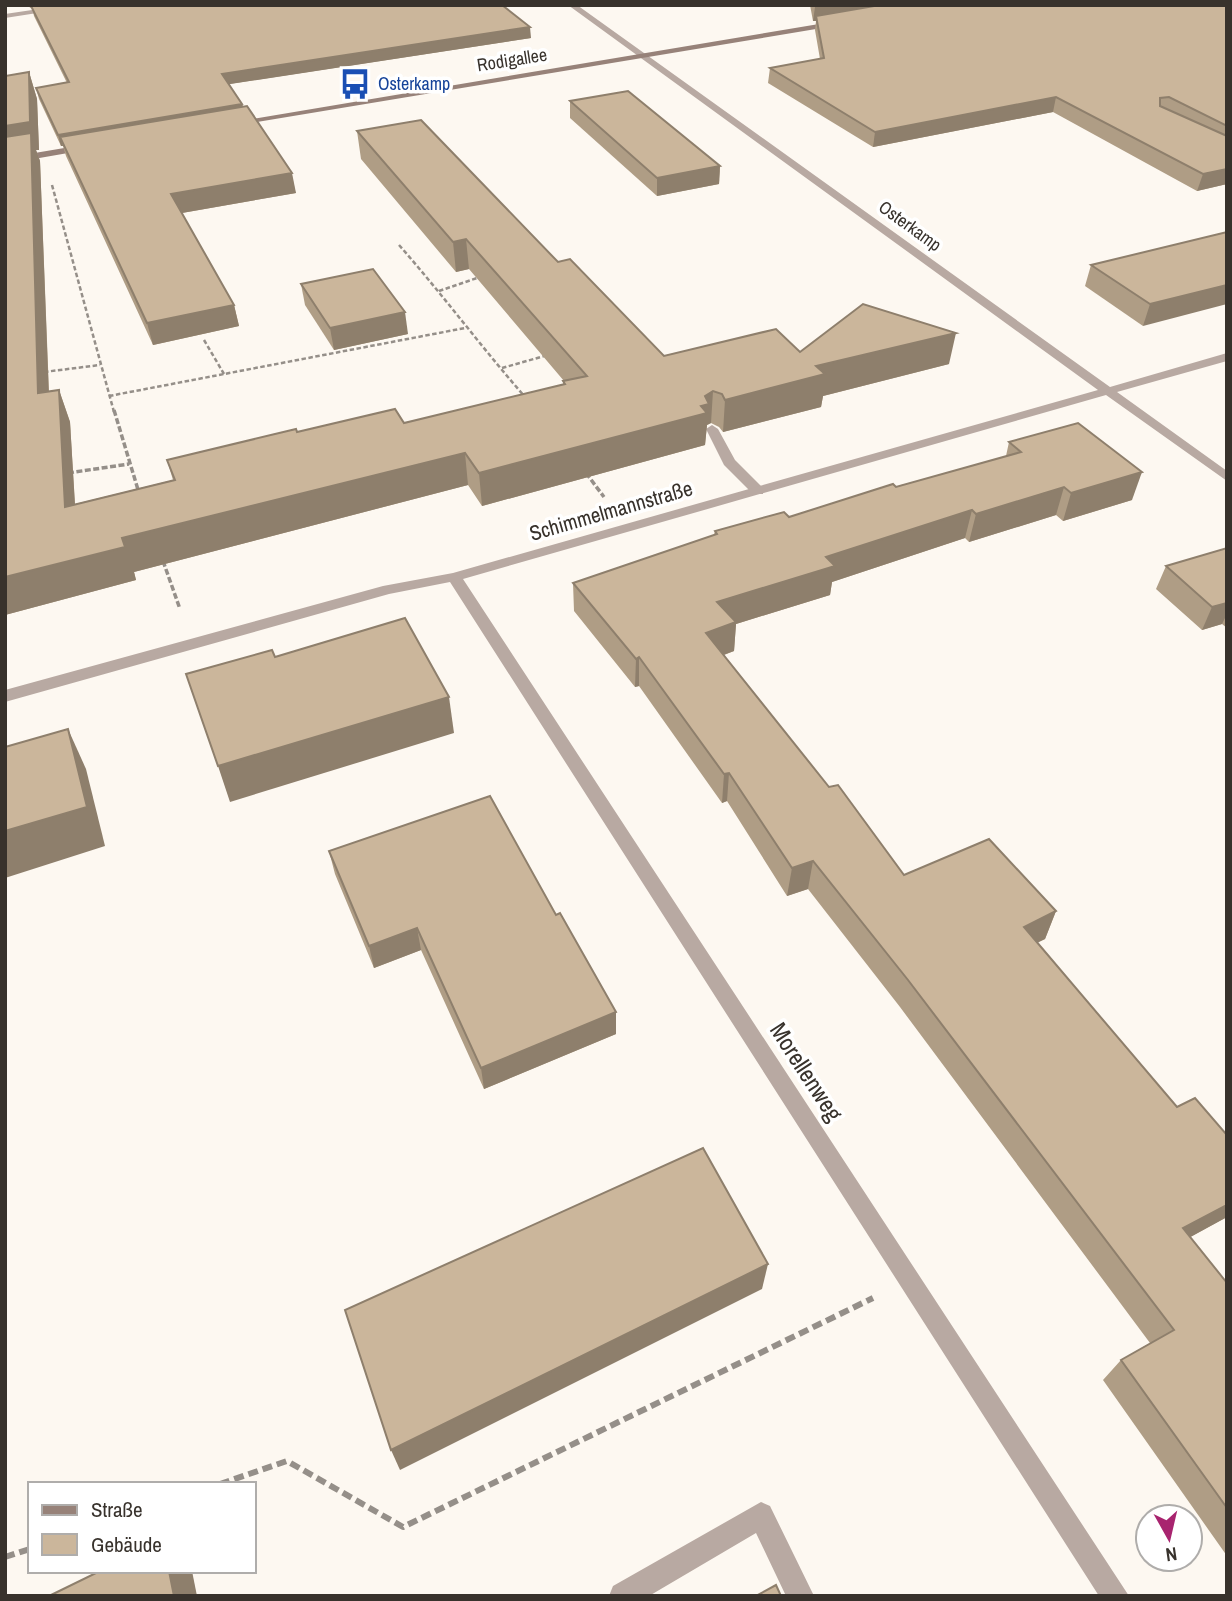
<svg xmlns="http://www.w3.org/2000/svg" width="1232" height="1601" font-family="'Archivo Narrow',sans-serif">
<style>
.lines{fill:none;stroke-linecap:round;stroke-linejoin:round}
.path-far2{stroke:#958f89;stroke-width:2.5;stroke-dasharray:4.5 2.5;stroke-linecap:butt}
.path-far1{stroke:#958f89;stroke-width:3.5;stroke-dasharray:6 2.5;stroke-linecap:butt}
.path{stroke:#958f89;stroke-width:6;stroke-dasharray:10 5;stroke-linecap:butt}
.service{fill:#b8a9a2;fill-rule:evenodd}
.minor{fill:#b8a9a2;fill-rule:evenodd}
.secondary{fill:#978279;fill-rule:evenodd}
.wall{fill:#af9d85}
.shaded-wall{fill:#8e7f6c}
.building{fill:#cbb69b;stroke:#8e7f6c;stroke-width:2}
.labels{text-anchor:middle;stroke-width:7;stroke-linejoin:round;paint-order:stroke}
.far-street-label{font-size:18px;fill:#38322c;stroke:#fff}
.far-transit-label{font-size:18px;fill:#164399;stroke:#fff;text-anchor:start}
.street-label{font-size:21px;fill:#38322c;stroke:#fff}
.near-street-label{font-size:24px;fill:#38322c;stroke:#fff}
</style>
<rect width="100%" height="100%" fill="#fdf8f1"/>
<g class="lines">
<g class="path-far2">
<path d="M52,185L114,412"/>
<path d="M399,245C443,295 482,348 526,398"/>
<path d="M439,291L480,277"/>
<path d="M204,340L224,374"/>
<path d="M502,368L548,355"/>
<path d="M44,372L100,365"/>
<path d="M109,396L465,328"/>
</g>
<g class="path-far1">
<path d="M114,410L139,493"/>
<path d="M68,473L129,464"/>
<path d="M586,473L604,497"/>
<path d="M163,561L180,609"/>
</g>
<g class="path">
<path d="M220,1484L287,1461L403,1527L873,1298"/>
<path d="M5,1557L30,1549"/>
</g>
<g class="service">
<path d="M712,425L718,429L735,460L763,488V494H753L724,465L706,429Z"/>
<path d="M761,1502L770,1506L814,1596H786L756,1533L649,1596H609L613,1586Z"/>
</g>
<g class="minor">
<path d="M66,5H89L5,18V14Z"/>
<path d="M568,5H577L1110,387L1227,353V361L1117,392L1227,471V481L1106,395L463,579L1129,1596H1099L450,582L389,594L5,702V690L383,586L453,573L1098,390Z"/>
</g>
<g class="secondary">
<path d="M837,21L840,25L233,126L228,123Z"/>
<path d="M88,144L93,147L91,149L5,164V158Z"/>
</g>
</g>
<g class="wall">
<path d="M29,5H502L531,38L229,84L242,104L296,193L182,213L234,305L239,326L153,345L66,156L63,146H61L39,99L36,88L67,83L34,16L32,7L30,8Z"/>
<path d="M810,5H1227V184L1197,191L1053,112L873,147L768,83L770,68L820,59L815,30L816,21H813Z"/>
<path d="M29,72L37,99L39,150H36L40,161L49,392L59,390L70,422L75,504L173,480L167,460L297,432L404,423L563,385V381H564L469,269L456,272L361,159L357,131L558,262L664,356L800,352L949,364L823,396L821,407L723,432L719,427L711,423L707,425L705,445L482,506L468,485L134,572L136,580L5,615Z"/>
<path d="M570,101L720,166L719,184L657,196L570,118Z"/>
<path d="M1227,232L1143,326L1085,286L1091,265Z"/>
<path d="M301,284L408,334L334,350L305,305Z"/>
<path d="M1009,442L1132,500L1063,521L1056,515L969,542L965,538L832,582L830,595L736,624L734,651L724,655L829,787L904,875L1056,911L1045,939L1037,943L1177,1107L1227,1135V1217L1190,1237L1227,1283V1556L1103,1380L1121,1360L1150,1343L900,1007L808,889L787,896L727,801L722,803L639,686L635,687L574,611L573,583L714,535L715,531L789,517L1006,456Z"/>
<path d="M1227,548V628L1222,624L1202,630L1156,589L1166,566Z"/>
<path d="M329,851L616,1034L484,1089L421,950L374,968L335,874Z"/>
</g>
<g class="shaded-wall">
<path d="M827,5H909L816,16V21H813L815,7Z"/>
<path d="M530,27L531,38L224,85L222,74Z"/>
<path d="M29,72L37,99L39,150H36L40,161L50,426L38,393L5,155V126Z"/>
<path d="M1056,97L1053,112L873,147L875,132Z"/>
<path d="M242,104L245,116L60,137L63,146H61L58,135Z"/>
<path d="M720,166L719,184L657,196V178Z"/>
<path d="M1227,169V184L1197,191L1203,174Z"/>
<path d="M292,173L296,193L176,214L171,194Z"/>
<path d="M466,239L469,269L456,272L453,242Z"/>
<path d="M1227,285V304L1143,326L1150,304Z"/>
<path d="M234,305L239,326L153,345L147,323Z"/>
<path d="M405,312L408,334L334,350L330,328Z"/>
<path d="M956,333L949,364L823,396L821,407L723,432L725,400L816,366Z"/>
<path d="M59,390L70,422L77,540L65,507Z"/>
<path d="M713,391L711,423L707,425L705,445L482,506L479,473L701,406L705,396Z"/>
<path d="M465,453L468,485L134,572L136,580L5,615V577L122,538Z"/>
<path d="M1142,472L1132,500L1063,521L1071,493Z"/>
<path d="M1064,487L1056,515L969,542L976,514Z"/>
<path d="M972,510L965,538L832,582L830,595L736,624L734,651L704,662L706,633L717,602L826,557Z"/>
<path d="M1227,603V614L1222,624L1202,630L1212,607Z"/>
<path d="M639,657V686L635,687L636,659Z"/>
<path d="M449,697L454,733L230,802L218,766Z"/>
<path d="M68,729L86,769L105,846L5,878V831Z"/>
<path d="M729,773L727,801L722,803L724,774Z"/>
<path d="M813,861L808,889L787,896L792,868Z"/>
<path d="M1056,911L1045,939L1013,954L1024,927Z"/>
<path d="M417,928L421,950L374,968L369,946Z"/>
<path d="M616,1012V1034L484,1089L481,1068Z"/>
<path d="M1227,1205V1217L1165,1251L1183,1228Z"/>
<path d="M768,1264L762,1289L400,1470L391,1450Z"/>
<path d="M169,1571H192L197,1596H174Z"/>
</g>
<g class="building">
<path d="M36,5H502L530,27L222,74L242,104L58,135L36,88L69,82L31,6Z"/>
<path d="M880,5H1227V126L1169,97L1160,98V106L1227,136V169L1203,174L1056,97L875,132L770,68L824,58L816,16Z"/>
<path d="M29,72L30,122L5,126V76Z"/>
<path d="M628,91L720,166L657,178L570,101Z"/>
<path d="M247,106L292,173L171,194L234,305L147,323L60,137Z"/>
<path d="M421,120L558,262L570,259L664,356L776,329L800,352L863,304L956,333L816,366L825,374L725,400L722,394L713,391L705,396L709,404L701,406L707,413L479,473L465,453L122,538L125,547L5,577V137L31,133L38,393L59,390L65,507L175,480L167,460L296,429L297,432L395,409L404,423L565,384L563,381L587,376L466,239L453,242L357,131Z"/>
<path d="M1227,232V285L1150,304L1091,265Z"/>
<path d="M373,269L405,312L330,328L301,284Z"/>
<path d="M1078,423L1142,472L1071,493L1064,487L976,514L972,510L826,557L835,566L717,602L736,622L706,633L829,787L838,785L904,875L989,839L1056,911L1024,927L1177,1107L1195,1098L1227,1135V1205L1183,1228L1227,1283V1508L1121,1360L1174,1330L908,980L813,861L792,868L729,773L724,774L639,657L636,659L573,583L717,534L715,531L784,512L789,517L893,484L896,487L1021,452L1009,442Z"/>
<path d="M1227,548V603L1212,607L1166,566Z"/>
<path d="M405,618L449,697L218,766L186,674L272,650L275,657Z"/>
<path d="M68,729L87,807L5,831V747Z"/>
<path d="M490,796L556,915L560,913L616,1012L481,1068L417,928L369,946L329,851Z"/>
<path d="M703,1148L768,1264L391,1450L345,1310Z"/>
<path d="M100,1571H169L174,1596H49Z"/>
<path d="M776,1585L781,1596H756Z"/>
</g>
<defs>
<symbol id="bus-bare" viewBox="-9 -9 18 18"><path d="M-5-6H5V4H4V6H2V4H-2V6H-4V4H-5ZM-3.5-4V0h7V-4ZM-3.5 1.2v1.5H-2V1.2ZM2 1.2v1.5H3.5V1.2Z" fill="#1a4fb4" stroke="#fff" stroke-width="2.5" paint-order="stroke"/></symbol>
</defs>
<g fill-rule="evenodd">
<use href="#bus-bare" x="333" y="62" width="44" height="44"/>
</g>
<g class="labels">
<g class="far-street-label">
<text transform="translate(512 60) rotate(-9)" y="6">Rodigallee</text>
<text transform="translate(910 226) rotate(36)" y="6">Osterkamp</text>
</g>
<g class="far-transit-label">
<text x="378" y="90">Osterkamp</text>
</g>
<g class="street-label">
<text transform="translate(611 511) rotate(-16)" y="7">Schimmelmannstraße</text>
</g>
<g class="near-street-label">
<text transform="translate(806 1072) rotate(57)" y="8">Morellenweg</text>
</g>
</g>
<rect width="1232" height="1601" fill="none" stroke="#38322c" stroke-width="14"/>
<rect x="28" y="1482" width="228" height="91" fill="#ffffff" stroke="#afadab" stroke-width="2"/>
<rect x="42" y="1505" width="35" height="10" fill="#978279" stroke="#afadab" stroke-width="2"/>
<text x="91" y="1517" font-size="21" fill="#38322c">Straße</text>
<rect x="42" y="1534" width="35" height="21" fill="#cbb69b" stroke="#afadab" stroke-width="2"/>
<text x="91" y="1552" font-size="21" fill="#38322c">Gebäude</text>
<g transform="translate(1169 1538) rotate(172)"><circle r="33" fill="#ffffff" stroke="#afadab" stroke-width="2"/>
<path d="M0-5L12 26L0 18L-12 26Z" fill="#a8246f"/>
<text y="-10" font-size="19" font-weight="bold" text-anchor="middle" fill="#38322c">N</text>
</g>
</svg>
